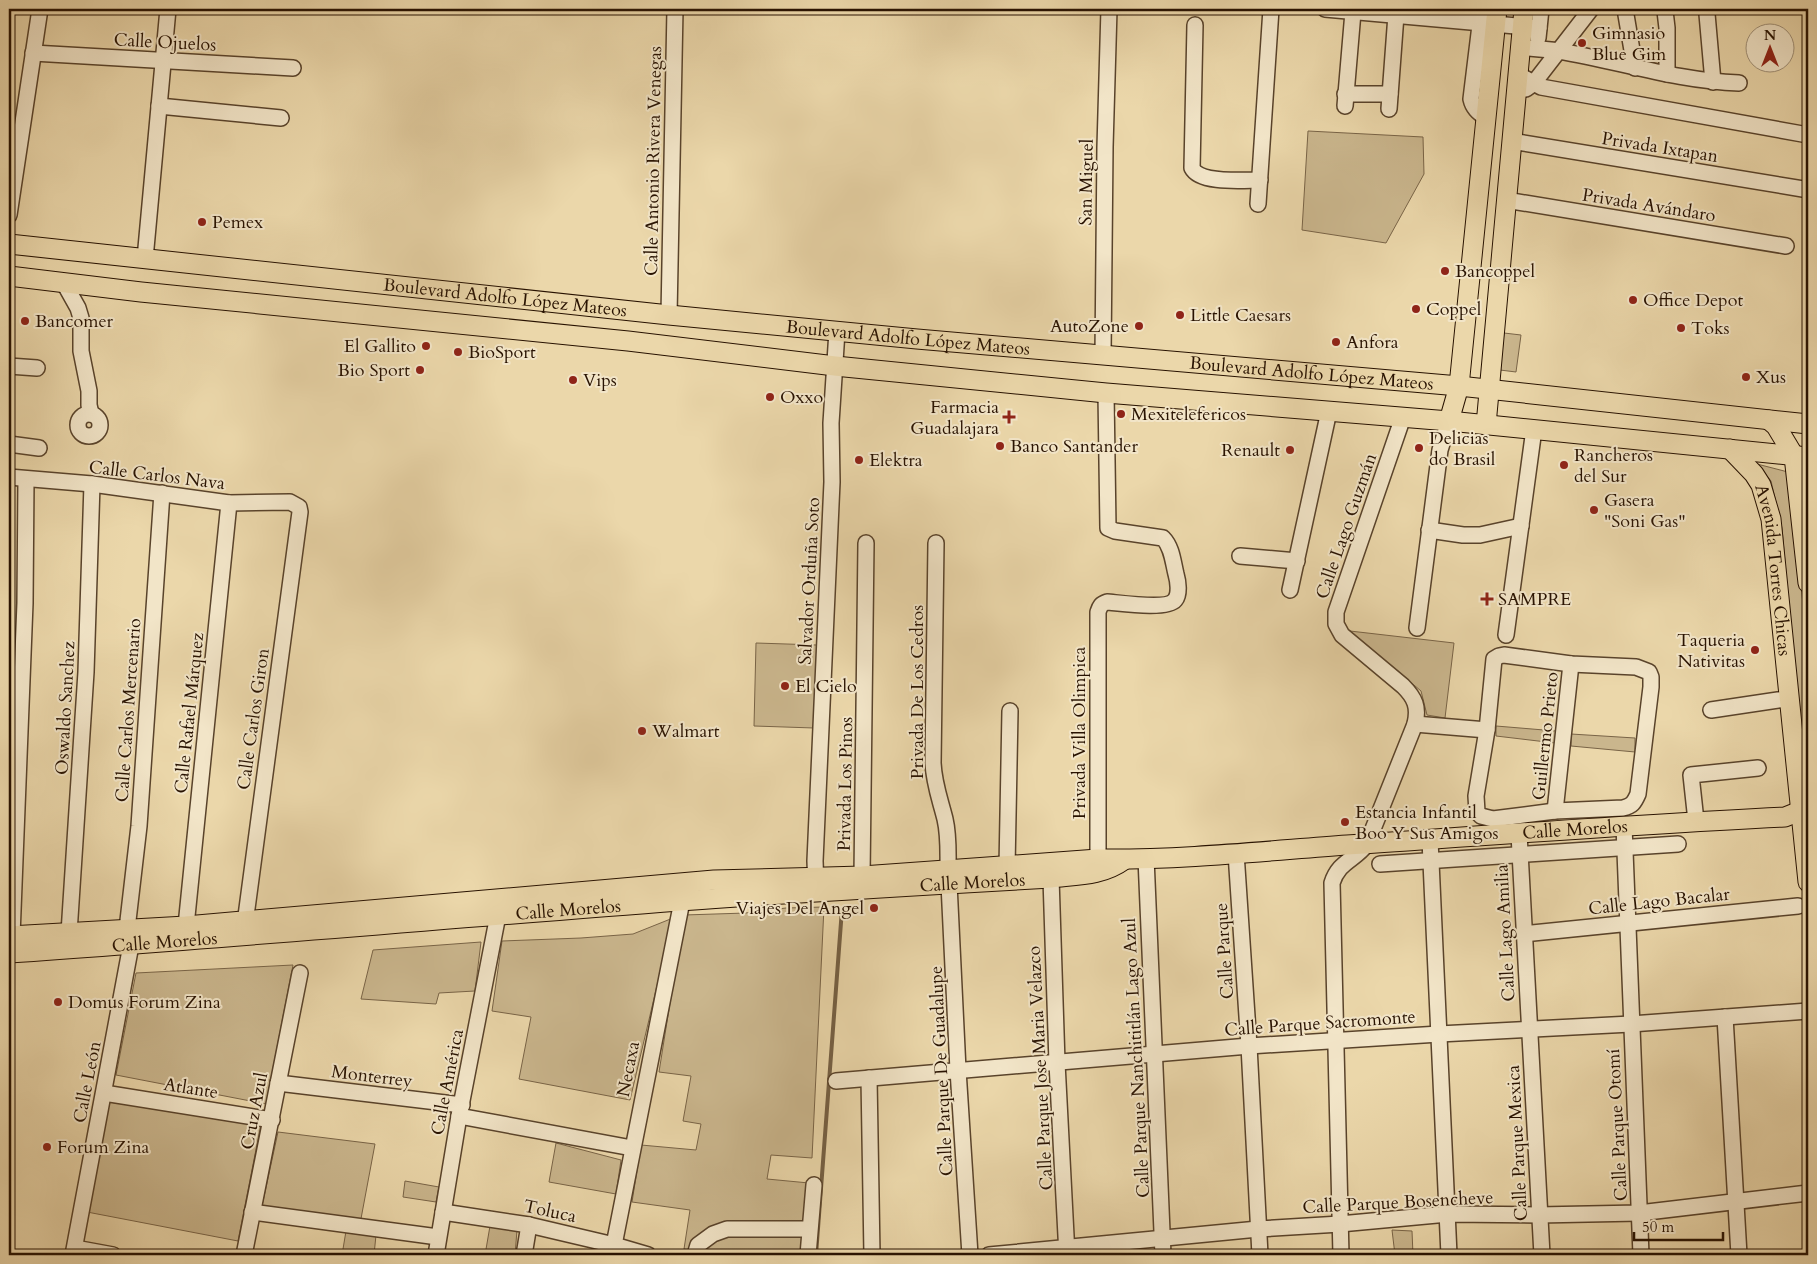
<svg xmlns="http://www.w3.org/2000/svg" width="1817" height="1264" font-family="Cardo,serif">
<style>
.green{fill:#cab68d;stroke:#796447}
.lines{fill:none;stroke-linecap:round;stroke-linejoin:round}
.stream{stroke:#756044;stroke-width:4}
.minor-casing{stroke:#59432b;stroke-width:18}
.major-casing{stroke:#281201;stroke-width:21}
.minor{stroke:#f2e5c8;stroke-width:15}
.major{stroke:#ebd7aa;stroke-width:19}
.poi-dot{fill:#8f2418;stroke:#f2e5c8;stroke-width:2}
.labels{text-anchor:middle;stroke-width:4;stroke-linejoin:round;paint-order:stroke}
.poi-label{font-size:18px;fill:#281201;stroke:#f2e5c8;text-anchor:start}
.street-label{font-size:18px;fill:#281201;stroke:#f2e5c8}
</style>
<rect width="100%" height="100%" fill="#ebd7aa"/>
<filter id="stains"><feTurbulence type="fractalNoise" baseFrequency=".004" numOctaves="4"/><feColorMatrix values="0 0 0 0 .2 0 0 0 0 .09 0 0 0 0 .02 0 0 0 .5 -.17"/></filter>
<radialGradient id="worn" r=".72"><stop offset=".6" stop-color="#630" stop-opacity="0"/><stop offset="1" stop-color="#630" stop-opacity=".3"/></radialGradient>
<g class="green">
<path d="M1308,131L1423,137L1424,174L1386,243L1302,230Z"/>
<path d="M1504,333L1521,335L1516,372L1500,370Z"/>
<path d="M1757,464L1788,472L1808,648L1807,810L1782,528L1771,481Z"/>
<path d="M1350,631L1454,643L1445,718L1427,715L1421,691Z"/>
<path d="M756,643L817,645L814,728L754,726Z"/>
<path d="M1496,726L1556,731L1555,743L1496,736Z"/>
<path d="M1571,734L1635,738V752L1571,746Z"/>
<path d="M824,907L812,1158L771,1155L767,1179L809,1183V1251C773,1262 721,1253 684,1249L690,1210L632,1202L641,1145L696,1150L701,1124L683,1121L691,1076L659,1072L684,915L746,913L786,908Z"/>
<path d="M673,918L630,1100L519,1079L531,1017L492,1011L502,941L581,938L633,934Z"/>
<path d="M481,942L475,991L439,993L436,1004L361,999L373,950Z"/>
<path d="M293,965L266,1104L116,1075L136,973Z"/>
<path d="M109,1102L261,1124L238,1241L87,1212Z"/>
<path d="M278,1132L375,1144L360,1224L262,1206Z"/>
<path d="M556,1143L621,1160L616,1194L549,1182Z"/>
<path d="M405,1181L439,1187L436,1202L403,1197Z"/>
<path d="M490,1226L517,1230L515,1255H485Z"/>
<path d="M1392,1230L1412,1231L1413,1255H1395Z"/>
<path d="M346,1231L376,1235L374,1255H342Z"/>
</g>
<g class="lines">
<path class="stream" d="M816,1255L842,909"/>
<defs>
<g id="minor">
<path d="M1325,9L1539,28"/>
<path d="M1482,9L1471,99C1473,108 1478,112 1485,117"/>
<path d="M1625,9L1635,68"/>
<path d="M1665,11L1667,28V74"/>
<path d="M1707,14L1713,82"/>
<path d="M1195,25L1192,168C1200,184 1243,180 1260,180"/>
<path d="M1538,38L1541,9"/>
<path d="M1520,47C1533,49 1546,49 1559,51C1619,61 1677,81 1739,83"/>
<path d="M33,53L293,68"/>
<path d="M1519,75L1541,87L1808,135"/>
<path d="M1526,89L1533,84L1591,9"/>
<path d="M1345,94H1390"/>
<path d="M159,106L281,118"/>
<path d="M1345,106L1353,12"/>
<path d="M1389,109L1396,15"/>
<path d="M1511,141L1803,189"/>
<path d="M1506,200L1786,246"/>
<path d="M1258,204L1271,9"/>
<path d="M9,215L40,9"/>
<path d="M145,259L168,9"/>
<path d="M64,283L78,308L81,318V351L89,391V405L91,414"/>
<path d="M669,315L675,9"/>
<path d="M1103,355L1105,147L1109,9"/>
<path d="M9,366L37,368"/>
<circle cx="89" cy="425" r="11"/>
<path d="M9,444L39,448"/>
<path d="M9,477L92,484L229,503L290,502L299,507L300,512L244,931"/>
<path d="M1429,530L1463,535H1480L1521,526"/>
<path d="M936,543L933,763C934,784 940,799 945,819C949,836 948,853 948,870"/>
<path d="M1240,556L1297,561"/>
<path d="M1290,590L1329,411"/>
<path d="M1417,628L1440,450L1449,421"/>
<path d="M1506,635L1534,429"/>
<path d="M1504,655L1571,664L1636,667L1649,672L1651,677V687L1638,794C1634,803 1632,806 1623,808L1555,811L1493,819L1481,816L1477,812L1476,796L1487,730L1494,659L1499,656Z"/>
<path d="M1711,710L1778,700L1790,699"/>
<path d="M1415,724L1487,730"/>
<path d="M1555,811L1571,664"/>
<path d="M1696,821L1691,775L1758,768"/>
<path d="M1624,826L1641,1255"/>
<path d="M1519,834L1542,1255"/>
<path d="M1430,840L1449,1255"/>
<path d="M1236,853L1249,1046L1260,1255"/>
<path d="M1146,858L1163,1255"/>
<path d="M1098,859V612C1100,606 1101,604 1107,602C1120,603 1167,610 1175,600C1180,594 1178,581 1176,574C1173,562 1172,547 1163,538L1115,531L1108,528L1106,393"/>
<path d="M1380,864L1678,844"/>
<path d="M1007,867L1010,711"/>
<path d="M862,876L866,543"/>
<path d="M1051,878L1057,1063L1067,1255"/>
<path d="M949,884L958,1070L970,1255"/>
<path d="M816,887L815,861L832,482L831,423L837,331"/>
<path d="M186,926L229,503"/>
<path d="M127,929L139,826L162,493"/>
<path d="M69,933L86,672L92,484"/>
<path d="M1523,934L1798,906"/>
<path d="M12,936L25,603L26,479"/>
<path d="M1725,1017L1739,1255"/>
<path d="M869,1078L872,1255"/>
<path d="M836,1081L1249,1046L1439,1034L1631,1024L1808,1011"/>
<path d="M278,1083L462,1105"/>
<path d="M104,1093L272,1120"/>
<path d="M459,1116L632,1148"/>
<path d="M252,1212L438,1237"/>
<path d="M443,1212L529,1225L614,1245L648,1255"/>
<path d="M75,1248L113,1255"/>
<path d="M73,1255L131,945"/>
<path d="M244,1255L300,973"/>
<path d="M436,1255L459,1116L498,915"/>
<path d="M524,1255L529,1225"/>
<path d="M612,1255L682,901"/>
<path d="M695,1255L698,1245L713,1234L727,1229H809"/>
<path d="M808,1255L814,1185"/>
<path d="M989,1255L1258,1229L1340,1224L1448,1214L1538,1215L1639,1213L1808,1193"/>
<path d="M1341,1255L1332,883C1339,861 1354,861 1367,844L1415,724C1419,707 1415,698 1403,686L1342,635L1336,624V612L1403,417"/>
</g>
<g id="major">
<path id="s1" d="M9,244L669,315L917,339L1459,386L1808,424"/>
<path d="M9,276L141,292L628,341L835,366L1106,393L1449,421L1808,457"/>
<path d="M1769,420L1776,426L1794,456L1808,583"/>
<path d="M1449,421L1459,386L1497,9"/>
<path d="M1486,425L1524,9"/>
<path id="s2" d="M1730,449L1754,474L1761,485L1771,519L1808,882"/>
<path id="s3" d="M9,936L186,926L714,880L862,876L1098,859C1181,860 1265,851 1347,845C1493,835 1639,824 1785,817L1800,811L1808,810"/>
<path id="s4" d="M9,953C232,938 455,918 679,901C803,892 927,885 1051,878C1077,875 1102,876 1124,860"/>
</g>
</defs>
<use href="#minor" class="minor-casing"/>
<use href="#major" class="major-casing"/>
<use href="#minor" class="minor"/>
<use href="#major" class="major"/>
</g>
<g class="poi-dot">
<circle cx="1582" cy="43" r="5"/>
<circle cx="202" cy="222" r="5"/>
<circle cx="1445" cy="271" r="5"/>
<circle cx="1633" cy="300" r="5"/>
<circle cx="1416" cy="309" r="5"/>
<circle cx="1180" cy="315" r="5"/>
<circle cx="25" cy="321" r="5"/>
<circle cx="1139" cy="326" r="5"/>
<circle cx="1681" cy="328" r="5"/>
<circle cx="1336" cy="342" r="5"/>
<circle cx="426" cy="346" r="5"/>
<circle cx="458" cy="352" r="5"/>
<circle cx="420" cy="370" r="5"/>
<circle cx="1746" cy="377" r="5"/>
<circle cx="573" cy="380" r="5"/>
<circle cx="770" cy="397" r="5"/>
<circle cx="1121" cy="414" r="5"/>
<path d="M1006.5 409.5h5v5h5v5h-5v5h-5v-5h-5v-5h5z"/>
<circle cx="1000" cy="446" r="5"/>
<circle cx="1419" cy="448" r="5"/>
<circle cx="1290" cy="450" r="5"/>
<circle cx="859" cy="460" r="5"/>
<circle cx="1564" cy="465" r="5"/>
<circle cx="1594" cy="510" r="5"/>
<path d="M1484.5 591.5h5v5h5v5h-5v5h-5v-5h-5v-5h5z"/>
<circle cx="1755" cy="650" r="5"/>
<circle cx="785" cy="686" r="5"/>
<circle cx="642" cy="731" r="5"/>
<circle cx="1345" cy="822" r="5"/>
<circle cx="874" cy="908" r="5"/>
<circle cx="58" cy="1002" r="5"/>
<circle cx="47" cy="1147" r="5"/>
</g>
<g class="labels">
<g class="poi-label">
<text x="1592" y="39">Gimnasio<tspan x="1592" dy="21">Blue Gim</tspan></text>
<text x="212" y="228">Pemex</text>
<text x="1455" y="277">Bancoppel</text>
<text x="1643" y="306">Office Depot</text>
<text x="1426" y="315">Coppel</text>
<text x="1190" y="321">Little Caesars</text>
<text x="35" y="327">Bancomer</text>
<text x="1129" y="332" text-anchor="end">AutoZone</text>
<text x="1691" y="334">Toks</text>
<text x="1346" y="348">Anfora</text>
<text x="416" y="352" text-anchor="end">El Gallito</text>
<text x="468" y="358">BioSport</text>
<text x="410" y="376" text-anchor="end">Bio Sport</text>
<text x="1756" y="383">Xus</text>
<text x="583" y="386">Vips</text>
<text x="780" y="403">Oxxo</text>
<text x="999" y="413" text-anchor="end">Farmacia<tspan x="999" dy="21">Guadalajara</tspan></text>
<text x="1131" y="420">Mexitelefericos</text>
<text x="1429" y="444">Delicias<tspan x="1429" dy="21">do Brasil</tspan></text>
<text x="1010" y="452">Banco Santander</text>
<text x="1280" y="456" text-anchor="end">Renault</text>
<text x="1574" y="461">Rancheros<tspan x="1574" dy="21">del Sur</tspan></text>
<text x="869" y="466">Elektra</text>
<text x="1604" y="506">Gasera<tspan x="1604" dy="21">"Soni Gas"</tspan></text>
<text x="1498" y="605">SAMPRE</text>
<text x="1745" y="646" text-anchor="end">Taqueria<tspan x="1745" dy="21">Nativitas</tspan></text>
<text x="795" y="692">El Cielo</text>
<text x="652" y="737">Walmart</text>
<text x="1355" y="818">Estancia Infantil<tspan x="1355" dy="21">Boo Y Sus Amigos</tspan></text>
<text x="864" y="914" text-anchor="end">Viajes Del Angel</text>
<text x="68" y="1008">Domus Forum Zina</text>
<text x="57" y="1153">Forum Zina</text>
</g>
<g class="street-label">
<text transform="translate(165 42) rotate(3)" y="6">Calle Ojuelos</text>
<text transform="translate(1660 147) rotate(9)" y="6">Privada Ixtapan</text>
<text transform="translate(653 161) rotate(-89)" y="6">Calle Antonio Rivera Venegas</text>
<text transform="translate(1086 182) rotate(-89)" y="6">San Miguel</text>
<text transform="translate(1649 205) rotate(9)" y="6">Privada Avándaro</text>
<text dy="6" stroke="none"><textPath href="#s1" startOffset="499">Boulevard Adolfo López Mateos</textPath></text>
<text dy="6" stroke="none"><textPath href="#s1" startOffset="904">Boulevard Adolfo López Mateos</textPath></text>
<text dy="6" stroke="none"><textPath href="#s1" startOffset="1309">Boulevard Adolfo López Mateos</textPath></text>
<text transform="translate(157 475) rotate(7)" y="6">Calle Carlos Nava</text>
<text transform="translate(1346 526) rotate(-71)" y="6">Calle Lago Guzmán</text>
<text dy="6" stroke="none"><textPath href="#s2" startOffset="134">Avenida Torres Chicas</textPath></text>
<text transform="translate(809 581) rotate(-87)" y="6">Salvador Orduña Soto</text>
<text transform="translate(917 692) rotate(-90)" y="6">Privada De Los Cedros</text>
<text transform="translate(65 708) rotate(-87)" y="6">Oswaldo Sanchez</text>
<text transform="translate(128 710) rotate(-86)" y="6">Calle Carlos Mercenario</text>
<text transform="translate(189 713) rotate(-84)" y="6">Calle Rafael Márquez</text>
<text transform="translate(253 719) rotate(-82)" y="6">Calle Carlos Giron</text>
<text transform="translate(1079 733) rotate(-90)" y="6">Privada Villa Olimpica</text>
<text transform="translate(1545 736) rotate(-84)" y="6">Guillermo Prieto</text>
<text transform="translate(845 784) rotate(-89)" y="6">Privada Los Pinos</text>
<text dy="6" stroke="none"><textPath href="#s3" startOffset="1570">Calle Morelos</textPath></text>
<text dy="6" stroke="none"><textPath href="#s4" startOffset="966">Calle Morelos</textPath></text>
<text transform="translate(1659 901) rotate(-6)" y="6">Calle Lago Bacalar</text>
<text dy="6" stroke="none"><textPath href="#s4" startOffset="561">Calle Morelos</textPath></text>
<text transform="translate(1505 933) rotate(-93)" y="6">Calle Lago Amilia</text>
<text dy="6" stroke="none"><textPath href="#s4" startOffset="156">Calle Morelos</textPath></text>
<text transform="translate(1224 951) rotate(-94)" y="6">Calle Parque</text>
<text transform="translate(1320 1023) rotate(-4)" y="6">Calle Parque Sacromonte</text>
<text transform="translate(1136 1058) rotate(-93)" y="6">Calle Parque Nanchititlán Lago Azul</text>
<text transform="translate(1040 1068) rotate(-93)" y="6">Calle Parque Jose Maria Velazco</text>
<text transform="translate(628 1069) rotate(-79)" y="6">Necaxa</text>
<text transform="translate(941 1071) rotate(-93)" y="6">Calle Parque De Guadalupe</text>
<text transform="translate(372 1076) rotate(7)" y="6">Monterrey</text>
<text transform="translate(87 1082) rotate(-79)" y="6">Calle León</text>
<text transform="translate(447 1082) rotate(-79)" y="6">Calle América</text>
<text transform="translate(191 1088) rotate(9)" y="6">Atlante</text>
<text transform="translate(254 1111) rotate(-79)" y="6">Cruz Azul</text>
<text transform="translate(1617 1125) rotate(-93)" y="6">Calle Parque Otomí</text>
<text transform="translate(1517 1143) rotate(-93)" y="6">Calle Parque Mexica</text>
<text transform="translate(1398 1202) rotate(-3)" y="6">Calle Parque Bosencheve</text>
<text transform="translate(550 1211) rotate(12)" y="6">Toluca</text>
</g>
</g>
<rect width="1817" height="1264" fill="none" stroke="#ebd7aa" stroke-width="30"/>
<rect x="10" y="10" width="1797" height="1244" fill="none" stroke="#281201" stroke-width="2.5"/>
<rect x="15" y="15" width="1787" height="1234" fill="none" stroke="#281201"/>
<g transform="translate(1770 48)"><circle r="24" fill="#f2e5c8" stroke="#a19178"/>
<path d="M0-4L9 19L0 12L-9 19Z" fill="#8f2418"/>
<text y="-8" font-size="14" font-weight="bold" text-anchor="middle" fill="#281201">N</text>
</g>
<path d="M1634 1232v8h89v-8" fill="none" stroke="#281201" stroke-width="2.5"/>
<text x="1642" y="1232" font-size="15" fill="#281201" stroke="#f2e5c8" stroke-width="4" paint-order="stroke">50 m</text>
<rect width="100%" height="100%" filter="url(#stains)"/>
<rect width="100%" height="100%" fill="url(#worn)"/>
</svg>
